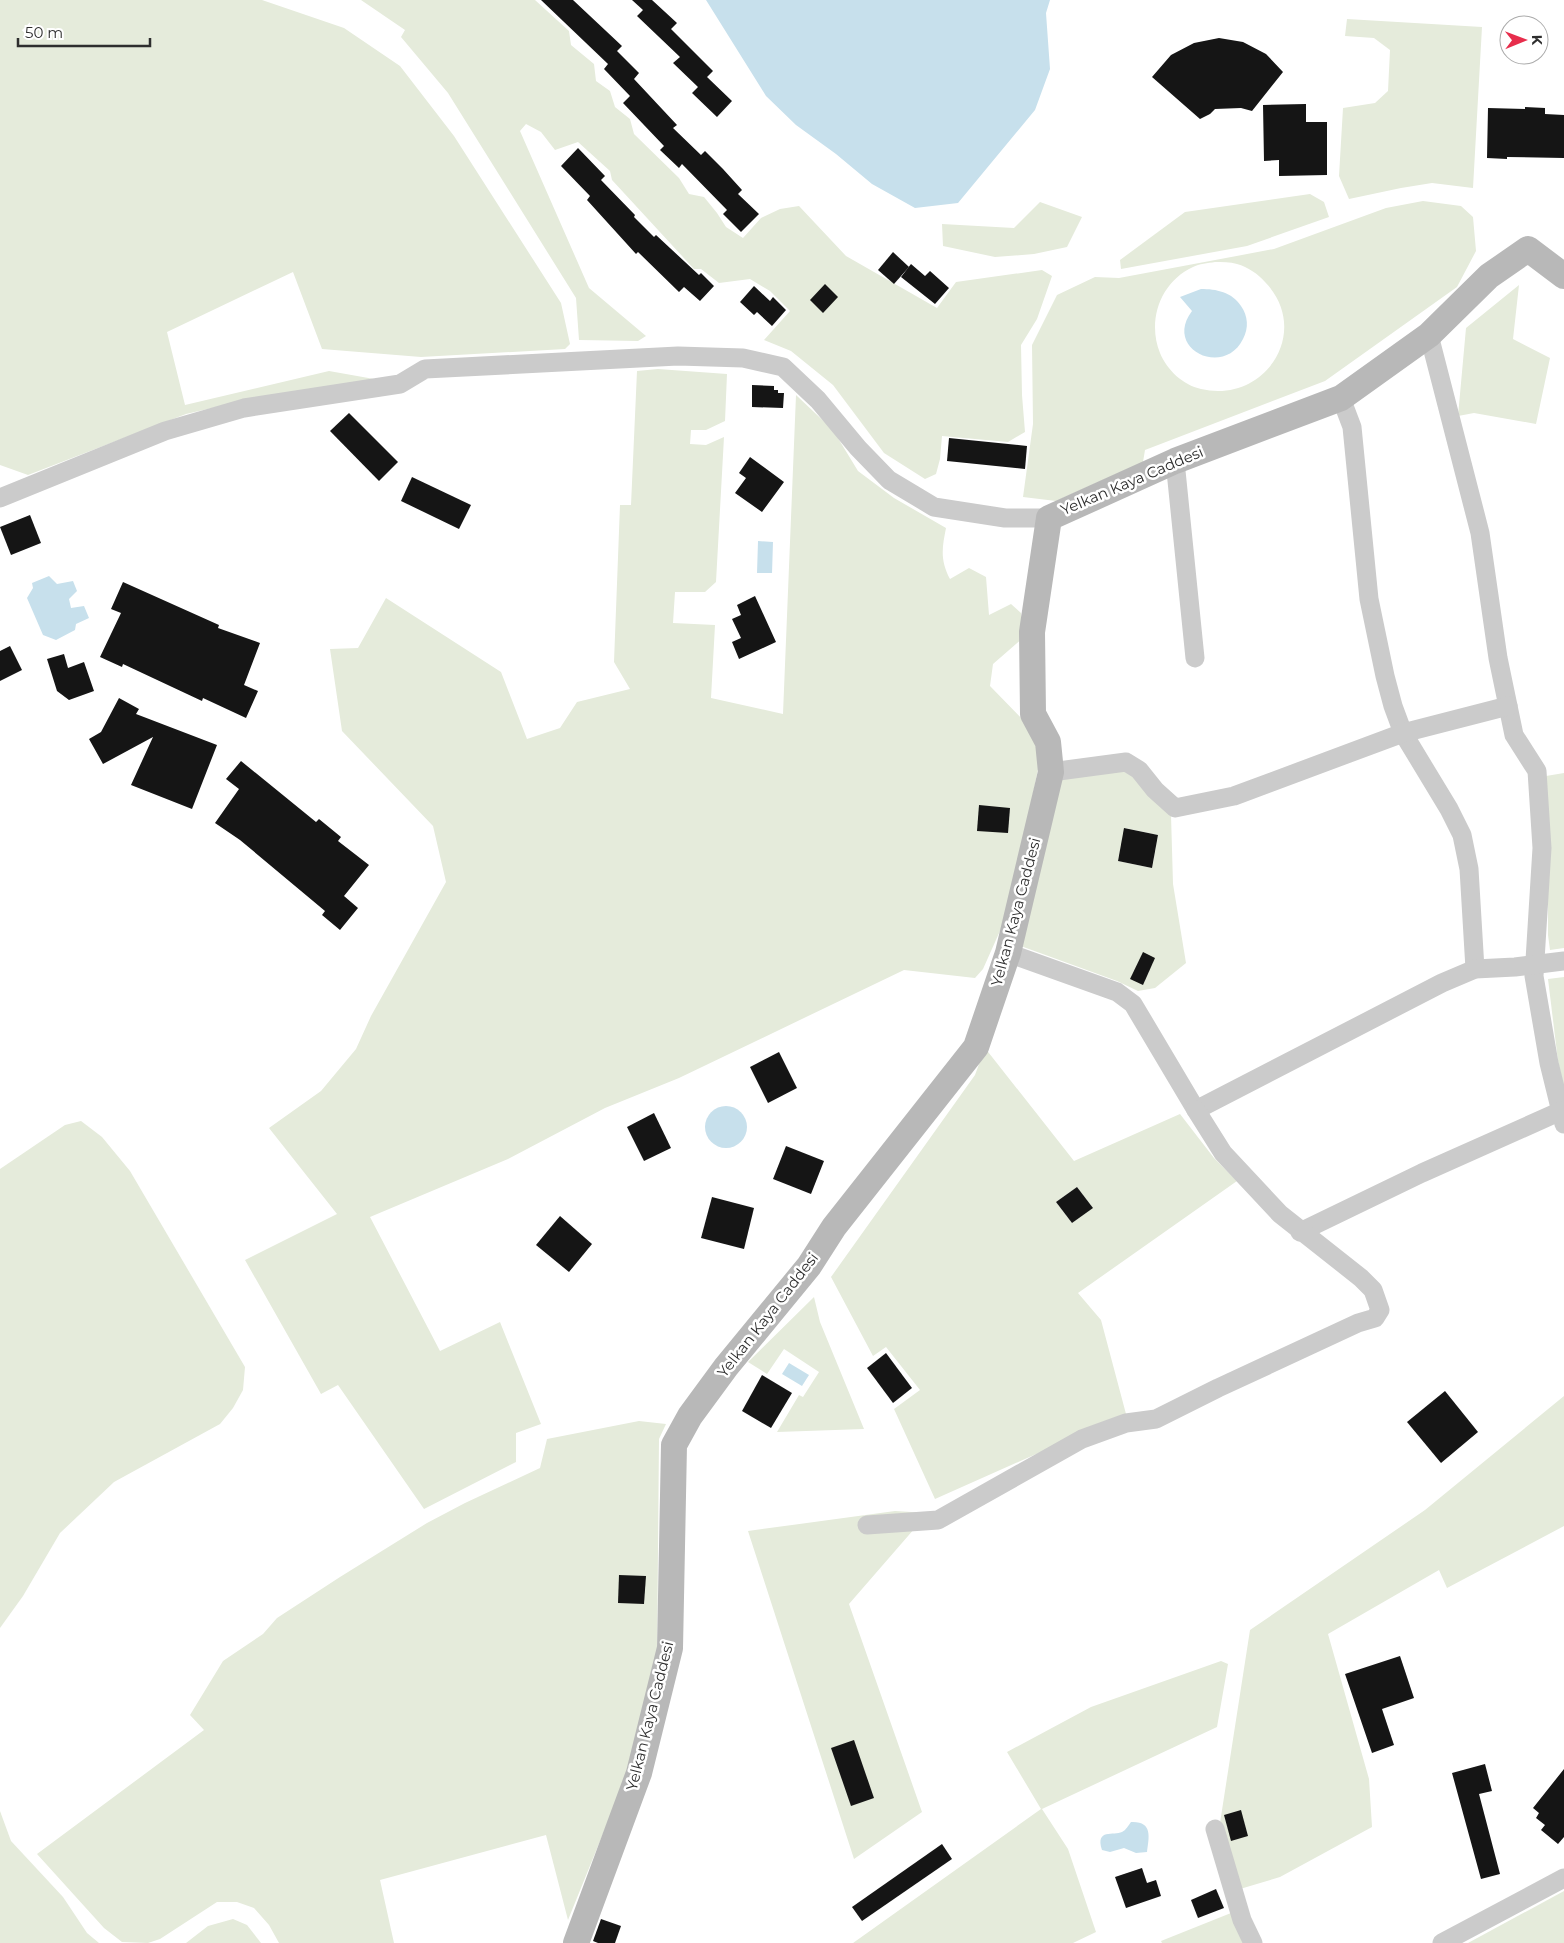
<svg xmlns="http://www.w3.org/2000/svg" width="1564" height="1943" font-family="Montserrat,sans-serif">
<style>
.green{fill:#e5ebdb;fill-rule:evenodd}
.water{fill:#c7e0ec}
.building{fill:#151515}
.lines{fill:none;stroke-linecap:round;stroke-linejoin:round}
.street{stroke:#cbcbcb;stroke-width:19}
.secondary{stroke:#b8b8b8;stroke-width:26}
.labels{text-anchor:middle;stroke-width:5;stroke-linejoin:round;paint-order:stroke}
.street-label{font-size:15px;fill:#2e2e2e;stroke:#fff}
</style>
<rect width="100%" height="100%" fill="#fff"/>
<g class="green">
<path d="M0,0H262L344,28L400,66L454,136L561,303L570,344L565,349L421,357L322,349L293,272L167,332L185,405L329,371L374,379L238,402L186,414L28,475L0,465Z"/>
<path d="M361,0H535L569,31L571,45L594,64L596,81L610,91L615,107L630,119L634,134L679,178L689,194L704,197L717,213L726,227L743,238L761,218L780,209L799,206L846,256L937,308L956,282L1042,270L1052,276L1037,319L1021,345L1022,395L1025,432L1008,442L942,436L940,459L936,474L925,479L884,453L833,385L791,351L764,340L790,311L770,291L750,279L719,283L701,269H694L612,180L610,171L578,142L555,150L541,132L526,124L520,131L589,288L646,336L638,341L579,340L576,298L448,93L401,37L405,30Z"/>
<path d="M1347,19L1482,27L1473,188L1432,183L1401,188L1349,199L1339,176L1343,108L1375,103L1388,91L1390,50L1374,38L1345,36Z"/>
<path d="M1310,194L1324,202L1329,217L1247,246L1121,269L1120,260L1185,212Z"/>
<path d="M1423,201L1461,206L1473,217L1476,251L1457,287L1325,381L1145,450L1143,462L1056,501L1023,497L1033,424L1032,345L1057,295L1095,277L1119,278L1274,249L1386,208ZM1215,262C1222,262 1230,262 1237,264C1248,267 1258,274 1265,282C1312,330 1266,404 1201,389C1183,385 1167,370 1160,353C1147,321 1160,282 1193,267C1199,264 1208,263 1215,262Z"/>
<path d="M1040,202L1082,217L1067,247L1034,254L995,257L943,246L942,224L1014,228Z"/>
<path d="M1519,285L1513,339L1550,358L1536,424L1474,413L1458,416L1466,328Z"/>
<path d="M658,369L727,374L725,421L706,430H691L690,444L706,445L724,437L716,582L705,592H675L673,623L715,625L711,698L783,714L796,395L833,430L858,471L894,498L946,528C942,548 940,560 950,579L969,568L986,577L989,615L1011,604L1021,613L1024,637L993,664L990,686L1027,724L1041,755L1008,913L983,969L975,978L904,970L679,1078L605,1108L508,1159L370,1217L440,1351L500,1322L541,1424L516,1433V1462L424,1509L338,1385L321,1394L245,1260L337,1214L269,1128L321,1091L356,1049L371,1016L446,882L433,826L342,731L330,649L358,648L386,598L501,672L527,739L560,728L577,702L630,689L614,662L620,505H631L637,371Z"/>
<path d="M1123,771L1134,777L1171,815L1173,884L1186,963L1155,988L1138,991L1117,981L1018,945L1056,777ZM1125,828L1158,835L1152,868L1118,861Z"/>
<path d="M1564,773V948L1550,950L1548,935V813L1546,776Z"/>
<path d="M1564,977V1088L1558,1061L1548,979Z"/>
<path d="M985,1048L1074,1161L1180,1114L1214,1158L1237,1181L1078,1293L1101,1320L1126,1414L935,1499L894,1409L920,1390L886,1347L873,1356L831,1277L975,1075ZM1077,1187L1092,1207L1072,1223L1056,1202Z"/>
<path d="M81,1121L102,1137L130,1171L245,1367L243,1390L233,1408L220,1424L114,1482L60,1533L23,1596L0,1628V1169L65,1125Z"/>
<path d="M814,1297L820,1322L864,1429L777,1432L799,1395L803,1397L819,1372L784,1349L767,1374L748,1362Z"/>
<path d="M1564,1396V1526L1447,1588L1439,1570L1328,1634L1369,1779L1372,1827L1280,1877L1240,1889L1220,1823L1250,1630L1425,1510Z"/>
<path d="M639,1421L666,1424L659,1439L657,1661L630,1767L568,1920L546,1835L380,1880L394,1943H279L269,1925L254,1908L237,1902H217L160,1939L148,1943L122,1942L104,1928L37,1854L204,1730L190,1715L223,1661L263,1634L277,1618L340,1577L427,1523L465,1503L540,1468L547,1439Z"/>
<path d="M895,1511L928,1513L849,1604L922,1812L854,1859L748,1531Z"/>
<path d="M1221,1661L1228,1664L1217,1727L1042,1809L1068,1849L1096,1932L1073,1943H853L1041,1809L1007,1752L1091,1707Z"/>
<path d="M0,1811L11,1841L63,1897L87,1933L99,1943H0Z"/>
<path d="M1564,1891V1943H1468Z"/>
<path d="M1231,1913L1245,1943H1162L1161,1941Z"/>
<path d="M233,1919L247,1925L261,1943H186L208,1926Z"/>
</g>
<g class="water">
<path d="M706,0H1050L1046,13L1050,69L1035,110L958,203L915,208L872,184L836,154L796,125L766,96Z"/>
<path d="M1201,289C1216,289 1232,292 1241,306C1248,316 1249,328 1243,339C1224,378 1163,349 1192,311L1180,297Z"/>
<path d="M758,541L773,542L772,573H757Z"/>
<path d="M49,576L57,584L73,581L77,591L69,599L71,608L84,606L89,618L76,624L75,630L56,640L43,635L27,598L33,588L32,583Z"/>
<circle cx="726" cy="1127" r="21"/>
<path d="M789,1363L809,1375L802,1386L782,1374Z"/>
<path d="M1131,1822C1153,1821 1149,1837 1147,1852L1136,1853L1124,1848L1110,1852L1102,1850C1095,1828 1114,1836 1122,1832C1126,1830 1128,1826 1131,1822Z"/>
</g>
<g class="building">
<path d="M541,0H573L622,46L617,51L639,73L634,79L677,125L673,128L701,155L705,151L723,169L742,190L738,194L759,214L741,232L723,214L727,210L682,164L679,168L660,150L664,146L623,103L630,96L604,69L608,64Z"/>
<path d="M632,0H652L677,23L671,29L713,71L707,77L732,101L717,117L692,93L698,87L673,63L680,57L637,16L643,10Z"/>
<path d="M1219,38L1243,42L1266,54L1283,72L1252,111L1241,108L1215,109L1210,114L1200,119L1152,77L1171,55L1194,43Z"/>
<path d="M1306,104V122H1327V175L1279,176V160L1264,161L1263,105Z"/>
<path d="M1525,107L1545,108V114L1564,115V158L1507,157V159L1487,158L1488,108L1525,109Z"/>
<path d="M578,148L605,176L601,180L635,215L634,217L654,237L656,235L699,275L701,273L714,286L700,301L684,287L679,292L638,252L636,254L587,200L590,196L561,166Z"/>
<path d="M893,252L909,267L894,284L878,270Z"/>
<path d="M911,264L925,276L930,271L949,288L935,304L901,277Z"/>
<path d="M825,284L838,297L823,313L810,300Z"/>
<path d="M754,286L770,301L773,297L786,310L772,326L757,312L754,315L740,302Z"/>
<path d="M752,385L774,386V390H778V393H784L783,408L752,407Z"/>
<path d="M349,413L398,462L379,481L330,431Z"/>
<path d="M949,438L1027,446L1025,469L947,461Z"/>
<path d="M750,457L784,482L762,512L735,493L746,478L739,473Z"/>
<path d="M412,477L471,505L459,529L401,501Z"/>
<path d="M30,515L41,543L11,555L0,527Z"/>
<path d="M123,582L219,625L218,628L260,643L244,685L258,691L246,718L203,698L202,701L123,664L122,667L100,657L121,613L111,609Z"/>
<path d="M755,596L776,642L739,659L732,642L741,638L732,619L741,615L737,605Z"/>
<path d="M10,646L22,670L0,681V651Z"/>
<path d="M64,654L68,668L84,662L94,691L69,700L57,691L47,659Z"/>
<path d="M119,698L139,709L136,714L217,745L192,809L131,785L153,737L103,764L89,739L101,732Z"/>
<path d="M241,761L316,822L319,819L341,837L338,841L369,865L344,896L358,908L340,930L322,915L325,911L240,840L215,823L239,789L226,779Z"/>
<path d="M979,805L1010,808L1008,833L977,831Z"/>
<path d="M1124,828L1158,835L1152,868L1118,861Z"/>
<path d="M1143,952L1155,958L1143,985L1130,979Z"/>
<path d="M779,1052L797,1088L768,1103L750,1067Z"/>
<path d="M654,1113L671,1148L644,1161L627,1127Z"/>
<path d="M786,1146L824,1161L811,1194L773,1179Z"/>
<path d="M1077,1187L1093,1208L1072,1223L1056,1202Z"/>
<path d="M712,1197L754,1208L744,1249L701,1238Z"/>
<path d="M560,1216L592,1244L569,1272L536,1245Z"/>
<path d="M886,1353L912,1388L893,1403L867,1368Z"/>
<path d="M762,1375L792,1393L771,1428L742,1411Z"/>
<path d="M1445,1391L1478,1432L1441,1463L1407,1422Z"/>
<path d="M619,1575L646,1576L644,1604L618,1603Z"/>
<path d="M1400,1656L1414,1698L1382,1709L1394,1745L1372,1753L1345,1674Z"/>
<path d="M854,1740L874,1798L851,1806L831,1748Z"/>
<path d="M1485,1764L1492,1791L1479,1794L1500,1874L1481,1879L1452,1773Z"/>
<path d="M1564,1769V1837L1558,1844L1541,1830L1545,1825L1536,1818L1539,1813L1533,1808Z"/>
<path d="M1241,1810L1248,1836L1231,1841L1224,1815Z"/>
<path d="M942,1844L952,1859L862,1921L852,1907Z"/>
<path d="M1142,1868L1147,1883L1156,1880L1161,1896L1126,1908L1115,1877Z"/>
<path d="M1216,1889L1224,1908L1198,1918L1191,1900Z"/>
<path d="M601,1919L621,1926L615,1943H598L593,1941Z"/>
</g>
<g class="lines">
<g class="street">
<path d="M1429,335L1480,533L1498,658L1514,735L1537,771L1542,848L1534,976L1549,1063L1564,1124"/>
<path d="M1341,398L1352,427L1369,599L1385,676L1393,706L1403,733L1449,809L1462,835L1469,869L1475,969"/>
<path d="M1175,461L1195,658"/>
<path d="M0,498L165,431L244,408L400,384L425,369L678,356L743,358L783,367L818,400L858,448L889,480L934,507L1005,518H1049"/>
<path d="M1051,772L1126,762L1139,770L1155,790L1175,808L1234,796L1403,733L1508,706"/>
<path d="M1008,953L1117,992L1133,1004L1196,1110L1442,983L1475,969L1515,967L1564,961"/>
<path d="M1300,1232L1422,1173L1561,1111"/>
<path d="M867,1525L938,1520L1082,1439L1126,1423L1156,1419L1218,1388L1358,1323L1375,1318L1380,1310L1373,1290L1361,1278L1280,1214L1223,1153L1196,1110"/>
<path d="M1215,1829L1242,1920L1253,1943"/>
<path d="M1442,1943L1564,1878"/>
</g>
<path class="secondary" d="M576,1943L639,1773L670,1648L674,1445L690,1416L726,1367L809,1266L834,1227L976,1047L1008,953L1051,772L1048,742L1033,714L1032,632L1049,518L1175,461L1341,398L1429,335L1489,276L1528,249L1564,276"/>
</g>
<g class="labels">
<g class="street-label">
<text transform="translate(1132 481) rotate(-23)" y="5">Yelkan Kaya Caddesi</text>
<text transform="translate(1016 912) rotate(-75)" y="5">Yelkan Kaya Caddesi</text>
<text transform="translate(768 1315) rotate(-52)" y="5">Yelkan Kaya Caddesi</text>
<text transform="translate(650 1716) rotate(-76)" y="5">Yelkan Kaya Caddesi</text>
</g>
</g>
<g transform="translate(1524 40) rotate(89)"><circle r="24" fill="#ffffff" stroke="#ababab"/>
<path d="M0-4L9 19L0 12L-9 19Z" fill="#e72d4c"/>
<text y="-8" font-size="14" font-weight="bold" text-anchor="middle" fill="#2e2e2e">K</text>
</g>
<path d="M18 38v8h132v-8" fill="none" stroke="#2e2e2e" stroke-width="2.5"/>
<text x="25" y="38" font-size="15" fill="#2e2e2e" stroke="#ffffff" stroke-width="4" paint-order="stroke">50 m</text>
</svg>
